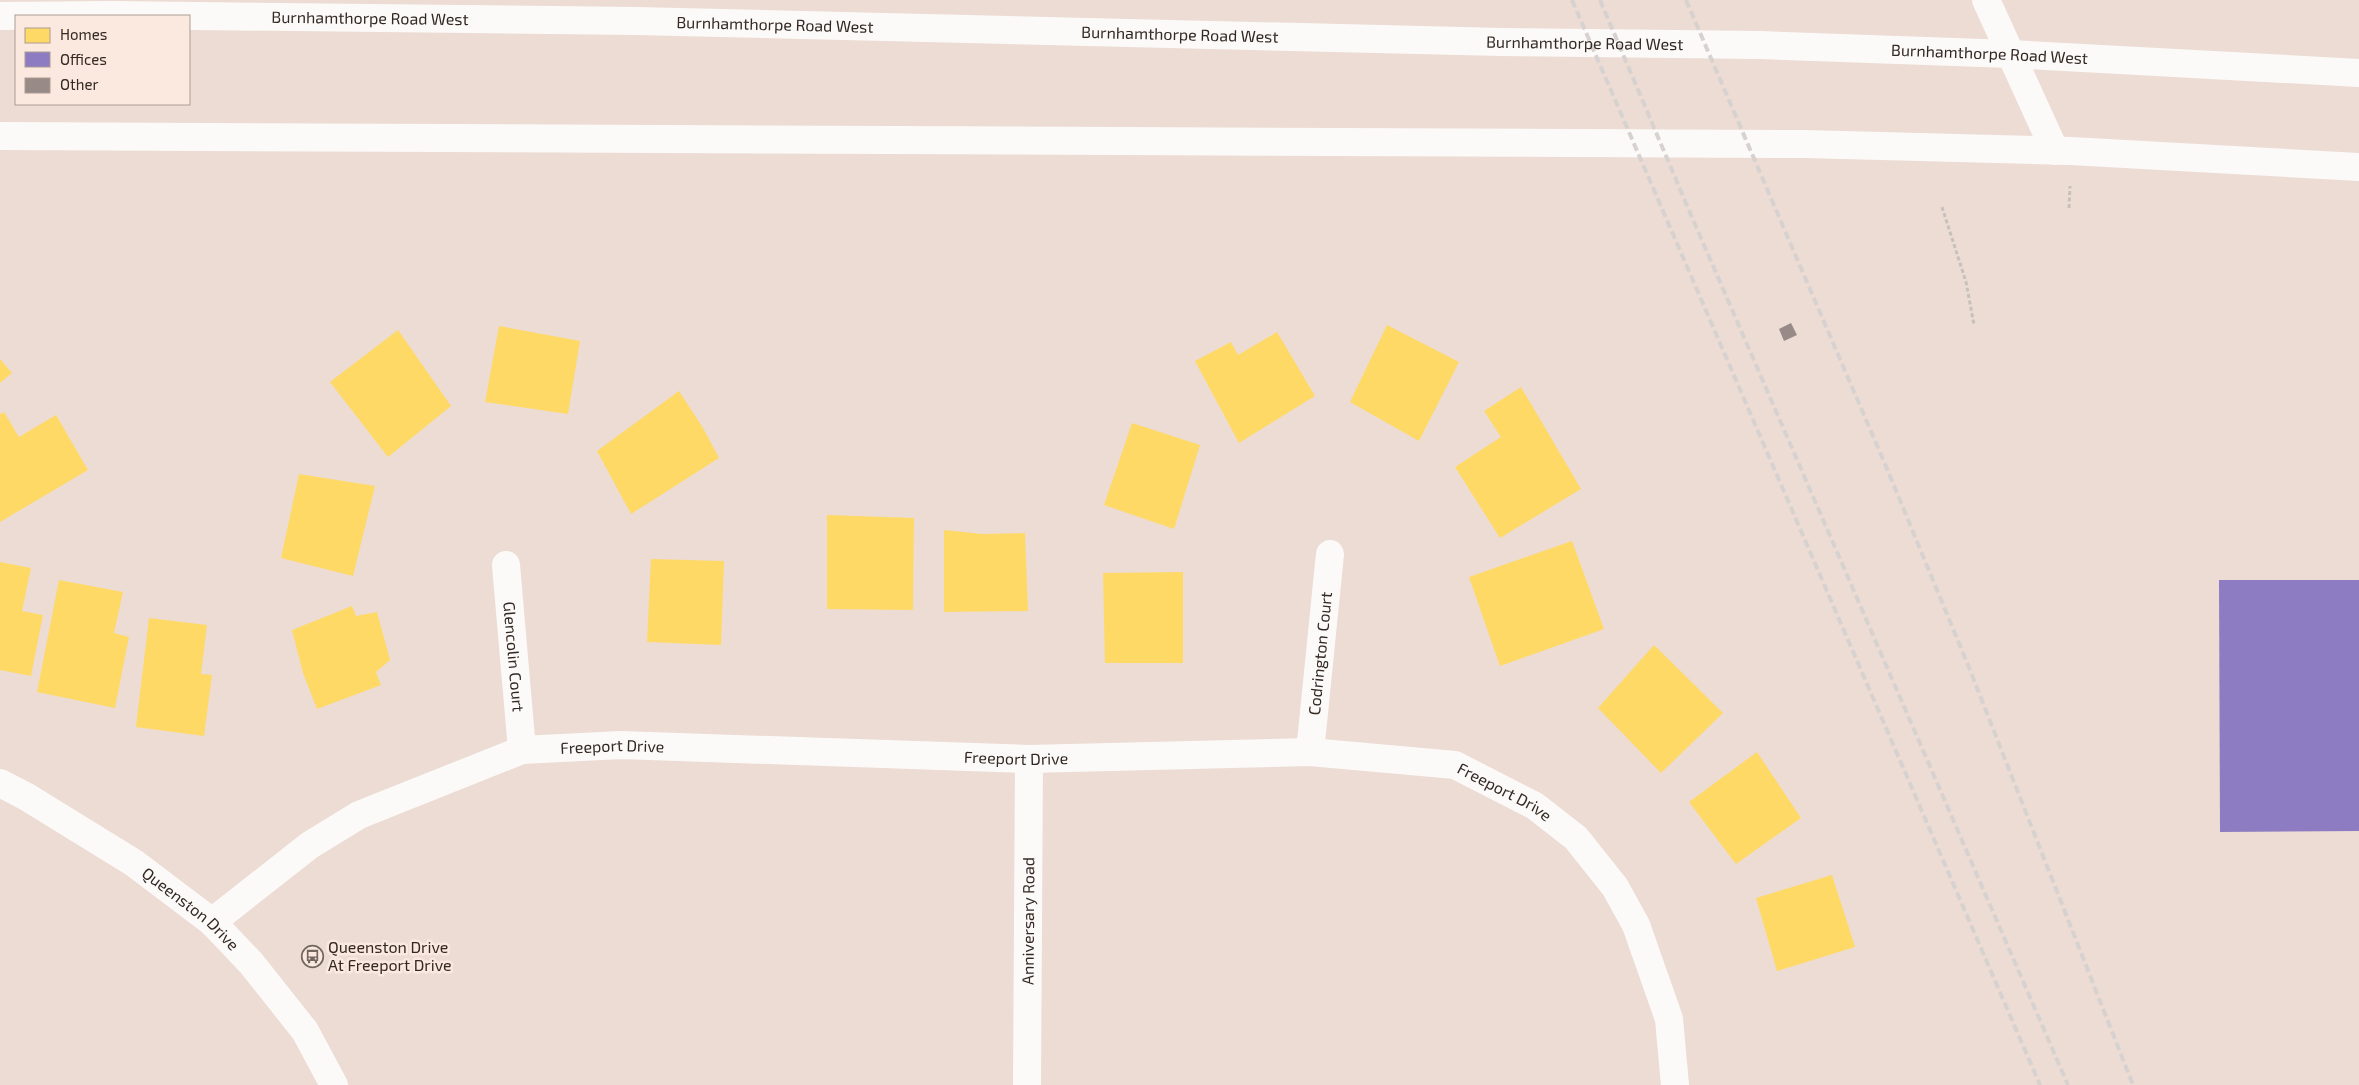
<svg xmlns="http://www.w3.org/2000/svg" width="2359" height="1085" font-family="'Exo 2',sans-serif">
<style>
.homes{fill:#ffd966}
.offices{fill:#8e7cc3}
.building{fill:#988b87}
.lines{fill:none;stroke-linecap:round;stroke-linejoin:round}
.path{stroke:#c7c1be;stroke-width:3;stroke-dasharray:4 2.5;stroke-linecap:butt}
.minor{stroke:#fcfaf9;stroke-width:28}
.major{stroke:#fcfaf9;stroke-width:28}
.rail{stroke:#d7d2d0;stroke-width:4;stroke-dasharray:8 4;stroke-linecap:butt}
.labels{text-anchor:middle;stroke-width:5;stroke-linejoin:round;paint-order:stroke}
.street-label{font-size:16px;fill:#332822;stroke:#fbe9e0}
.poi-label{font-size:16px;fill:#332822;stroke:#fbe9e0;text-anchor:start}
</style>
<rect width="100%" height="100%" fill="#ecdcd4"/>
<g class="homes">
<path d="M1387,325L1459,362L1419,441L1350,402Z"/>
<path d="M499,326L580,341L568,414L485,402Z"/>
<path d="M398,330L451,406L388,457L330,382Z"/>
<path d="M1277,332L1315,396L1239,443L1195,361L1231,342L1238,355Z"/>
<path d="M0,359L12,373L0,383Z"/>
<path d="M1521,387L1581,489L1500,538L1455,467L1501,437L1484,411Z"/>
<path d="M679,391L703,428L719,458L631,514L597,451Z"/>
<path d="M4,412L19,437L56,415L88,470L0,522V414Z"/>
<path d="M1132,423L1200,445L1174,529L1104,505Z"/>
<path d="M299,474L375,486L353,576L281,558Z"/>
<path d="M827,515L914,518L913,610L827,609Z"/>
<path d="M944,530L983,534L1025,533L1028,611L944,612Z"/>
<path d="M1572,541L1604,629L1500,666L1469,577Z"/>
<path d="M651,559L724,561L721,645L647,642Z"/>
<path d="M0,562L31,568L22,611L43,615L31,676L0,670Z"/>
<path d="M1183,572V663H1105L1103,573Z"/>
<path d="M59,580L123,592L114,633L129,637L115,708L37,692Z"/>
<path d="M352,606L356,616L377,612L390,660L376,672L381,685L317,709L303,673L292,630Z"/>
<path d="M149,618L207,625L201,674L212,675L204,736L136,727Z"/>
<path d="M1654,645L1723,713L1661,773L1598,708Z"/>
<path d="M1757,752L1801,818L1736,864L1689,802Z"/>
<path d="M1832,875L1855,947L1777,971L1756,898Z"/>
</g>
<path class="offices" d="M2219,580H2359V831L2220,832Z"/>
<path class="building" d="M1791,323L1797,335L1784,341L1779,329Z"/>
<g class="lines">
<g class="path">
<path d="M1942,207L1966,282L1974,325"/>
<path d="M2069,208L2070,186"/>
</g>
<g class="minor">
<path d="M1986,0L2055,151"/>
<path id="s1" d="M506,565L522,750"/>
<path id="s2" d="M1310,752L1330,554"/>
<path id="s3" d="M0,783L27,797L134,863L212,922L251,963L305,1031L334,1085"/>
<path id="s4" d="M212,922L310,845L359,815L522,750L621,745L1029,759L1310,752L1455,765L1535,806L1576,838L1615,887L1636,925L1669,1019L1675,1085"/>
<path id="s5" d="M1027,1085L1029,759"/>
</g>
<g class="major">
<path id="s6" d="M0,16L112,15L636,21L1502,42L1760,45L2011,54L2359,73"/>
<path d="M0,136L1805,144L2071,151L2359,167"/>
</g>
<g class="rail">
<path d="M1572,0L2040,1085"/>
<path d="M1600,0L1691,215L2068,1085"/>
<path d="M1686,0L1885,464L1970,670L2133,1085"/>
</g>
</g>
<defs>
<symbol id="bus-ring" viewBox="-11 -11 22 22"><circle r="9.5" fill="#fbe9e0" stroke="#746760" stroke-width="1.5"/><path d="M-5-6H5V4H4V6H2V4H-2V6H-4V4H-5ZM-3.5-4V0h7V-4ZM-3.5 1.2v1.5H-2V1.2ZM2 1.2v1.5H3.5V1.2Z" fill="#746760"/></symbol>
</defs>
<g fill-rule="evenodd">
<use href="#bus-ring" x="300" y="944" width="25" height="25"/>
</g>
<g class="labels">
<g class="street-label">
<text dy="6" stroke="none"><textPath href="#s6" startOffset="370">Burnhamthorpe Road West</textPath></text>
<text dy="6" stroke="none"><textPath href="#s6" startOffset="775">Burnhamthorpe Road West</textPath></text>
<text dy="6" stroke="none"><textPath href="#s6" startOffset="1180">Burnhamthorpe Road West</textPath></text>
<text dy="6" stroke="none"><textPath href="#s6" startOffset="1585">Burnhamthorpe Road West</textPath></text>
<text dy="6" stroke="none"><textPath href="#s6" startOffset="1990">Burnhamthorpe Road West</textPath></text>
<text dy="6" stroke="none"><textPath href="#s2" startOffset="99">Codrington Court</textPath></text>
<text dy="6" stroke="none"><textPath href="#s1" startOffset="92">Glencolin Court</textPath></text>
<text dy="6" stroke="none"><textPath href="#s4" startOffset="448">Freeport Drive</textPath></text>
<text dy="6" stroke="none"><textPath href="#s4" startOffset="852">Freeport Drive</textPath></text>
<text dy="6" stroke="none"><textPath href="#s4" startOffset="1348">Freeport Drive</textPath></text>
<text dy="6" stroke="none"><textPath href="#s3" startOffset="229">Queenston Drive</textPath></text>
<text dy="6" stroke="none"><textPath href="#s5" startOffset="164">Anniversary Road</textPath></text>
</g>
<g class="poi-label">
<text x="328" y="953">Queenston Drive<tspan x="328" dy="18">At Freeport Drive</tspan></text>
</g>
</g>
<rect x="15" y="15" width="175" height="90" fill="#fbe9e0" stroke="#ab9c94"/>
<rect x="25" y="28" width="25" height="15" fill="#ffd966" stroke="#ab9c94"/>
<text x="60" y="40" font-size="15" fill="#332822">Homes</text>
<rect x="25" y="52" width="25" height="15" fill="#8e7cc3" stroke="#ab9c94"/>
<text x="60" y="65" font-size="15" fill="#332822">Offices</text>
<rect x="25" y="78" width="25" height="15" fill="#988b87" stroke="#ab9c94"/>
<text x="60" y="90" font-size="15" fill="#332822">Other</text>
</svg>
